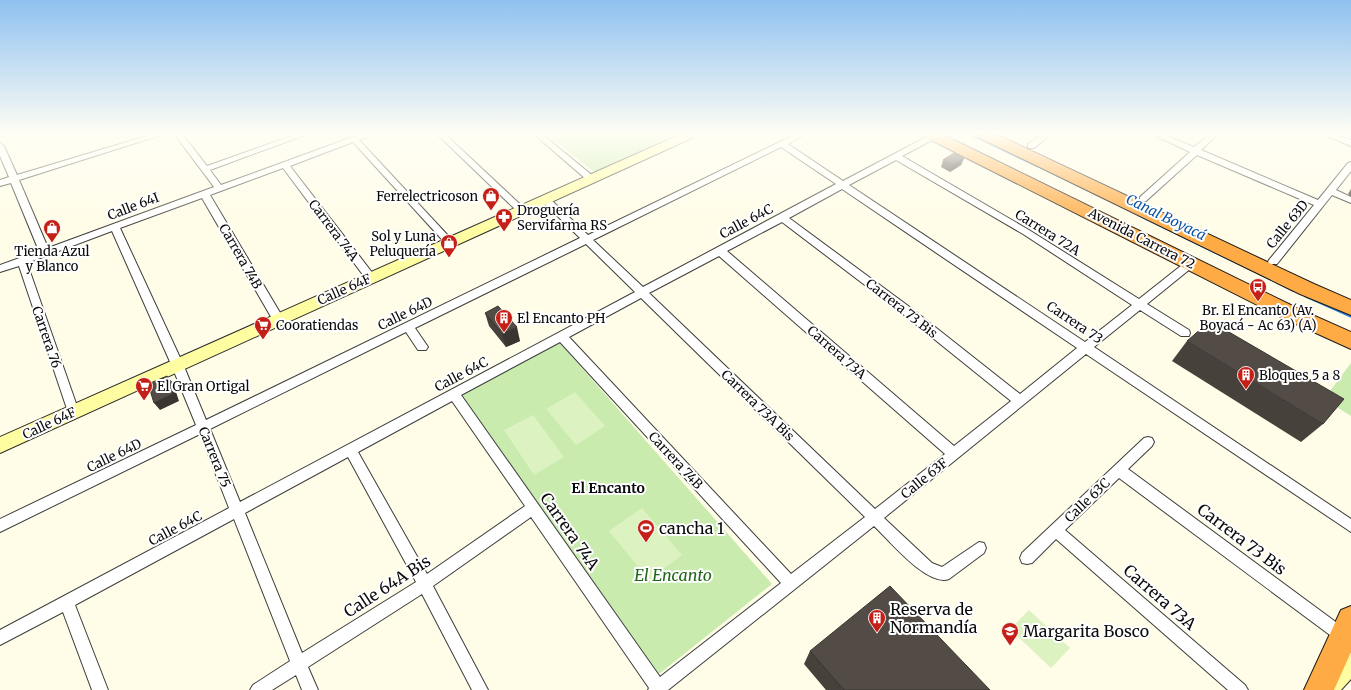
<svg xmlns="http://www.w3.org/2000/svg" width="1351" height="690" font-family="Merriweather,serif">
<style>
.green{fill:#c9ecae}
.pitch{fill:#ddf2c1}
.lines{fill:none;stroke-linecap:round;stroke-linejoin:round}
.stream-far1{stroke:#2882d8;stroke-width:3}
.stream{stroke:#2882d8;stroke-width:3.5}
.street-casing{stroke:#3d3d3d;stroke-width:2}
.secondary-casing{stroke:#2c2c2c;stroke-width:2}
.highway-casing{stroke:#1b1b1b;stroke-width:2}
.street{fill:#fff;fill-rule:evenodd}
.secondary{fill:#fffda2;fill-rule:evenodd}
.highway{fill:#ffab45;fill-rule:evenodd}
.wall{fill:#47413c}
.shaded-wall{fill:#3a3531}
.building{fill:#534c46;stroke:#3a3531}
.labels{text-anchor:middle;stroke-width:4;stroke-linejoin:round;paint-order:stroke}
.poi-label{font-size:13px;fill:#0a0a0a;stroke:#fff;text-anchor:start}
.street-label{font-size:13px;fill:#0a0a0a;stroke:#fff}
.water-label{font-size:14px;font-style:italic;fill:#0b53a4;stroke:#fff}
.neighbourhood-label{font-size:14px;font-weight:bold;fill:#0a0a0a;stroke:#fff}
.near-poi-label{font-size:16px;fill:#0a0a0a;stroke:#fff;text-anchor:start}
.near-street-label{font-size:16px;fill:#0a0a0a;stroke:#fff}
.near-park-label{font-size:16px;font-style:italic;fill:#206617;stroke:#fff}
</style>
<rect width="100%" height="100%" fill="#fffce7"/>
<g class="green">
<path d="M548,135H674L594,172Z"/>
<path d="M559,342L772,584L659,674L460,395Z"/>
<path d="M1351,363V416L1324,399Z"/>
</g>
<g class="pitch">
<path d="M575,392L605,426L576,445L546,409Z"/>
<path d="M533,415L564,457L534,475L504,430Z"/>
<path d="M642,508L682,555L649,580L609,531Z"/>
<path d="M1029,610L1070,648L1051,668L1010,629Z"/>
</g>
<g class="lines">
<g class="stream-far1">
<path d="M972,135L1038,166"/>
<path d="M1139,215L1279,283"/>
</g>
<g class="stream">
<path d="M1277,282L1293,290"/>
<path d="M1306,296L1351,316"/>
</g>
<defs>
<g id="street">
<path d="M150,135H161L19,180L48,248L214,187L175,135H183L207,166L294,135H305L210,170L221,185L358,135H369L368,137L359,140L454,242L449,245L446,244L353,142L290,166L374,275L375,277L374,279H366L283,168L210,195L282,316L283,319L282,322H274L202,198L120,228L183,364L206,420L580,238L542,201V197H548L588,235L794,135H804L788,144L843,181L930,135H939L938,137L902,156L1029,230L1139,299L1187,261H1195L1196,263L1195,265L1147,304L1189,330L1190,333L1189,336H1181L1140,310L1094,347L1351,519V532L1086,354L884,518L932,563L942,567L979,542L984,543L986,548L984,553L949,579C927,587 889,540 874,526L668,690H648L649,688L531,517L433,586L488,690H472L422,594L308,667L318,690H302L296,675L272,690H250L253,685L290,661L234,519L75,605L108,690H92L63,612L0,645V630L229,508L200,434L0,532V519L196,425L171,364L112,231L27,263L79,412L77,415L73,417L69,415L19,266L0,272V265L39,251L11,183L0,186V180L9,177L0,156V143L4,146L17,175ZM781,147L836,184L643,287L593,240ZM896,160L1023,234L1132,305L1085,342L849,185ZM842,189L1077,348L1020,394L911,308L789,218ZM782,222L903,314L1011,401L954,446L727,251ZM586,244L635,292L240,502L210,429L406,332L418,350H426L428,347L415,328ZM719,256L945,454L875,509L649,293ZM641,298L865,517L791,574L569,337ZM560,342L781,583L660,677L461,395ZM452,401L525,506L427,574L358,452ZM348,457L416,582L302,653L245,513Z"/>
<path d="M438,135H446L524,208V212H518Z"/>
<path d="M535,135H543L593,176V180H587Z"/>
<path d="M1041,135H1050L1034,148H1028V144Z"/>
<path d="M1154,135H1164L1194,147L1209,135H1217L1201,150L1318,200L1348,163L1351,162V171L1336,190L1351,197V203L1332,195L1277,264H1269L1268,262L1269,260L1314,205L1197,155L1146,201H1140V197L1190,152Z"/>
<path d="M1325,135H1336L1351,140V146Z"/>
<path d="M1148,437L1152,438L1154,442L1152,446L1128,469L1348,631L1350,636L1348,641L1343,643L1338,641L1119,478L1065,530L1245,685L1248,690H1228L1056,539L1032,563L1027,564L1022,563L1020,558L1022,553L1144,438Z"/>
</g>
<g id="secondary">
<path d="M679,135H694L692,138L0,453V437Z"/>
<path d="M1351,652V679L1341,690H1315C1321,676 1337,658 1351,652Z"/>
</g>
<g id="highway">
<path d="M925,135H944L1299,309L1351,332V349L1285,319L927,138Z"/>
<path d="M978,135H998L1314,284L1351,300V315L1300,294L980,138Z"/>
<path d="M1351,606V652L1334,690H1304L1341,610Z"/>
</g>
</defs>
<use href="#street" class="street-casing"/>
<use href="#secondary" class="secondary-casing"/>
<use href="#highway" class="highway-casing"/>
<use href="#street" class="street"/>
<use href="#secondary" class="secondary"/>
<use href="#highway" class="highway"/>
</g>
<g class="wall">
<path d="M964,158L961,165L950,172L941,167L943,160Z"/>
<path d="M1351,189V197L1348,194Z"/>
<path d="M485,313L520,341L506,347L489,326Z"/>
<path d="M1187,341L1323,424L1301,442L1172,361Z"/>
<path d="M810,651L990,690H826L804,664Z"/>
</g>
<g class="shaded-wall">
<path d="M964,158L961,165L950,172L953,165Z"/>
<path d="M517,327L520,341L506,347L502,334Z"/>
<path d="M167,376L173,383L179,401L160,410L154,403Z"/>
</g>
<g class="building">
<path d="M954,153L964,158L953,165L943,160Z"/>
<path d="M498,306L517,327L502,334L485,313Z"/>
<path d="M1210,321L1344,399L1323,424L1187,341Z"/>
<path d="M167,376L173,394L154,403L148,384Z"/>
<path d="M890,586L990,690H844L810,651Z"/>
</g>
<linearGradient id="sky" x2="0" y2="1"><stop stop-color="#8ec1f0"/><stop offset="0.58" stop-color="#fffef4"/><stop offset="1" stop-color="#fffef4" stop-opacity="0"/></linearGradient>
<rect width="1351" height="231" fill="url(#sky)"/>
<defs>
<symbol id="shop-pin" viewBox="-11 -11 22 30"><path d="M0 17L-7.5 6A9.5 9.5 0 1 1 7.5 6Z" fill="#c42018" stroke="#fff"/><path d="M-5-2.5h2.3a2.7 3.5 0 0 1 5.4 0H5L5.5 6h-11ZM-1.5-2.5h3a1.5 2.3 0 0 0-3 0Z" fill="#fff"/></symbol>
<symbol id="pharmacy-pin" viewBox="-11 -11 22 30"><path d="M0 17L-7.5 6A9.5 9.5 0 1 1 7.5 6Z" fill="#c42018" stroke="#fff"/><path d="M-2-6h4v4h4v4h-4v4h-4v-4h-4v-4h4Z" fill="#fff"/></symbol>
<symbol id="bus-pin" viewBox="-11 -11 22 30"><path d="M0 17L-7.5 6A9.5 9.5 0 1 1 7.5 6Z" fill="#c42018" stroke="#fff"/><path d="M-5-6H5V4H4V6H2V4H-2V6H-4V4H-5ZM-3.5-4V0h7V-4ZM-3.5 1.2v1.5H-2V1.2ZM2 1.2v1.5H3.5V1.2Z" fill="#fff"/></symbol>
<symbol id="building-pin" viewBox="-11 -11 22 30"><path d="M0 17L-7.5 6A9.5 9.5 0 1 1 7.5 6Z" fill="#c42018" stroke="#fff"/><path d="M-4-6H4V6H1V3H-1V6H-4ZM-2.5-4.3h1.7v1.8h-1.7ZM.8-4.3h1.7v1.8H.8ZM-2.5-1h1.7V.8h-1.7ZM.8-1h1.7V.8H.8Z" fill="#fff"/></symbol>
<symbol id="supermarket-pin" viewBox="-11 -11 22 30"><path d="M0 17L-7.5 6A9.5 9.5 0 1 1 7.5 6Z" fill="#c42018" stroke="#fff"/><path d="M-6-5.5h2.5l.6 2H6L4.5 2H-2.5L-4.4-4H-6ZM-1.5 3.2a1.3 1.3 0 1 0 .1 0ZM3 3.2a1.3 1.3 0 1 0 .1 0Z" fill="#fff"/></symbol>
<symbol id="stadium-pin" viewBox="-11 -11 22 30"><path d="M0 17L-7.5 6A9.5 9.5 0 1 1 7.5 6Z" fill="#c42018" stroke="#fff"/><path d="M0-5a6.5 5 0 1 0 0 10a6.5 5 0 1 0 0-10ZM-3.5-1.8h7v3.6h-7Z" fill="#fff"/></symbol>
<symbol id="school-pin" viewBox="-11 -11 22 30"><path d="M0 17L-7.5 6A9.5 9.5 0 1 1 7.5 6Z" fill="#c42018" stroke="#fff"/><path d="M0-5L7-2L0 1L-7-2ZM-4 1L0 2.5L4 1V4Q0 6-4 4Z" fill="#fff"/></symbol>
</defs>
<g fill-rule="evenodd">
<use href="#shop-pin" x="481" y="186" width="20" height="27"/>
<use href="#pharmacy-pin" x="494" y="207" width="20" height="27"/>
<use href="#shop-pin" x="42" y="218" width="20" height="27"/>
<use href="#shop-pin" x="439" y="233" width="20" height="27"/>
<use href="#bus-pin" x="1248" y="277" width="20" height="27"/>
<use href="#building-pin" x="494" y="308" width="20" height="27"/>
<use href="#supermarket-pin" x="253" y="315" width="20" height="27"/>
<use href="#building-pin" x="1236" y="365" width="20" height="27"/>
<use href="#supermarket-pin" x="134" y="376" width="20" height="27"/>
<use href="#stadium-pin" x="636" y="518" width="20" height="27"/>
<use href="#building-pin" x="867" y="608" width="20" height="27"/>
<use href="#school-pin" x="1000" y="621" width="20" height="27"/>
</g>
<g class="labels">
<g class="poi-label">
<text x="478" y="201" text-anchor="end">Ferrelectricoson</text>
<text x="517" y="215">Droguería<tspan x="517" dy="15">Servifarma RS</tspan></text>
<text x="436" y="241" text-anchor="end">Sol y Luna<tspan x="436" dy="15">Peluquería</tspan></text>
<text x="52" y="256" text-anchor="middle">Tienda Azul<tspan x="52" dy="15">y Blanco</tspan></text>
<text x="1258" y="315" text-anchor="middle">Br. El Encanto (Av.<tspan x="1258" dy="15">Boyacá - Ac 63) (A)</tspan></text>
<text x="517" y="323">El Encanto PH</text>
<text x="276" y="330">Cooratiendas</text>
<text x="1259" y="380">Bloques 5 a 8</text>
<text x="157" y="391">El Gran Ortigal</text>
</g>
<g class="street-label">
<text transform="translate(133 206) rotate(-21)" y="5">Calle 64I</text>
<text transform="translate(746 221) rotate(-28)" y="5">Calle 64C</text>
<text transform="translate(1287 224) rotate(-51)" y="5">Calle 63D</text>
<text transform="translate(334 230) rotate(53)" y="5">Carrera 74A</text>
<text transform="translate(1048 232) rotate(32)" y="5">Carrera 72A</text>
<text transform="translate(1142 238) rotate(27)" y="5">Avenida Carrera 72</text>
<text transform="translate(241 256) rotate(60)" y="5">Carrera 74B</text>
<text transform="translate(344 289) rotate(-24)" y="5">Calle 64F</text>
<text transform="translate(902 308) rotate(38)" y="5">Carrera 73 Bis</text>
<text transform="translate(405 313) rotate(-26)" y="5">Calle 64D</text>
<text transform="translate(1075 322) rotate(34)" y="5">Carrera 73</text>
<text transform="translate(47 337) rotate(71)" y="5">Carrera 76</text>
<text transform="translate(837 352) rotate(41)" y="5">Carrera 73A</text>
<text transform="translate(461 374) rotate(-28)" y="5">Calle 64C</text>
<text transform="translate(758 405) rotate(44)" y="5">Carrera 73A Bis</text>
<text transform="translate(49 423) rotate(-25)" y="5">Calle 64F</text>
<text transform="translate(114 455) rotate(-26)" y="5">Calle 64D</text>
<text transform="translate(215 457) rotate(68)" y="5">Carrera 75</text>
<text transform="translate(676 460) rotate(47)" y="5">Carrera 74B</text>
<text transform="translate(924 478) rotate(-39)" y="5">Calle 63F</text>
<text transform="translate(1087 500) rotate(-44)" y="5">Calle 63C</text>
<text transform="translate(175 528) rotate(-28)" y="5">Calle 64C</text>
</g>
<g class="water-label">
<text transform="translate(1166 217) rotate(26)" y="5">Canal Boyacá</text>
</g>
<g class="neighbourhood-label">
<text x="608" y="493">El Encanto</text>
</g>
<g class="near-poi-label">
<text x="659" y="534">cancha 1</text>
<text x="890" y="615">Reserva de<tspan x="890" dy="18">Normandía</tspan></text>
<text x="1023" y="637">Margarita Bosco</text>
</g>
<g class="near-street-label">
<text transform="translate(570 531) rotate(55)" y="6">Carrera 74A</text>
<text transform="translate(1242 539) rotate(37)" y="6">Carrera 73 Bis</text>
<text transform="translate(387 586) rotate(-33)" y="6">Calle 64A Bis</text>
<text transform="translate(1160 597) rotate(41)" y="6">Carrera 73A</text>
</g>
<g class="near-park-label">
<text x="673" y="581">El Encanto</text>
</g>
</g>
</svg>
